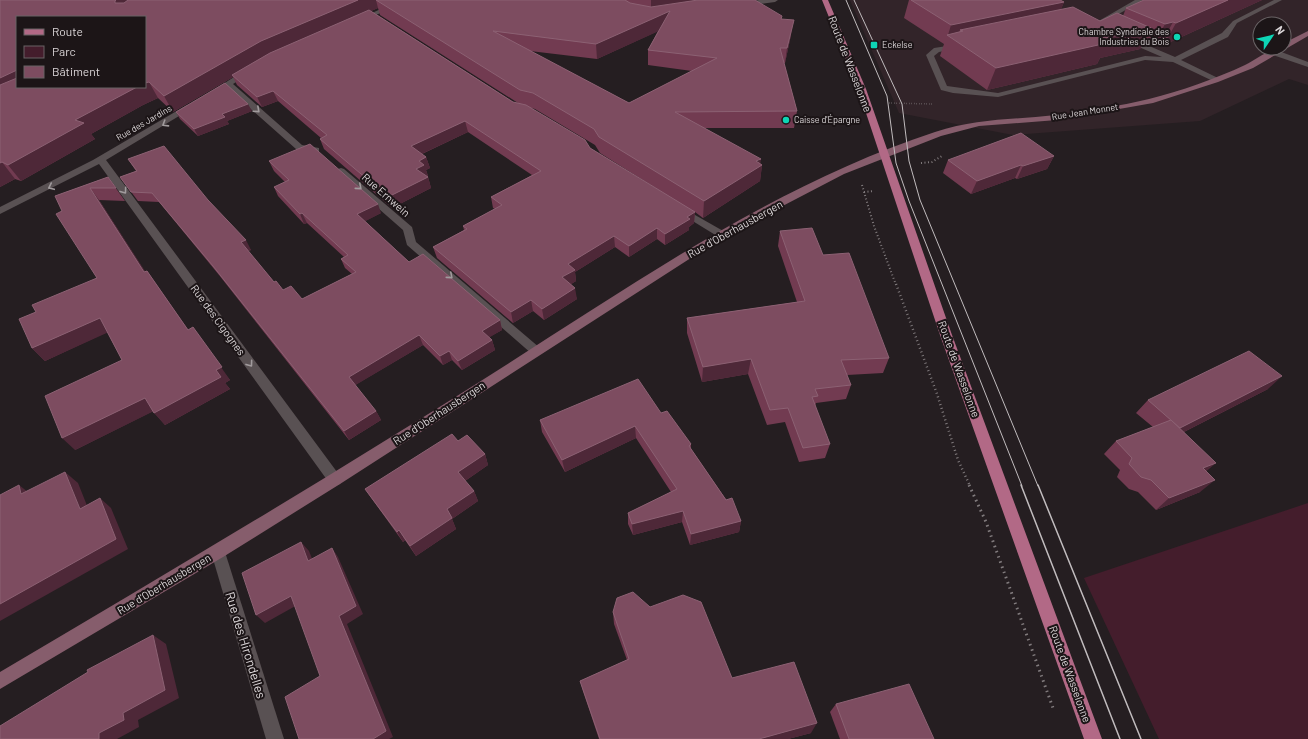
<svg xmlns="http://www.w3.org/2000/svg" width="1308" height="739" font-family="Barlow,sans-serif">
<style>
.built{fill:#322429;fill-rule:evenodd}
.green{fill:#441d2c}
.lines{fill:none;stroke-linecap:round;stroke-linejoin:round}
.path-far3{stroke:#817b7d;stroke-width:1.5;stroke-dasharray:0.5 2;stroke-linecap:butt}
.path-far2{stroke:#817b7d;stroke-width:2;stroke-dasharray:1 2.5;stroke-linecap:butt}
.path-far1{stroke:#817b7d;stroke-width:2.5;stroke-dasharray:1 3;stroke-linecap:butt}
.path{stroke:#817b7d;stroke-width:3;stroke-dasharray:1.5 4;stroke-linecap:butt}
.lane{fill:#595153;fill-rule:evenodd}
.street{fill:#595153;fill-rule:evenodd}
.secondary{fill:#865d6c;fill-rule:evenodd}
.primary{fill:#b26986;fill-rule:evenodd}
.tram-far1{stroke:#c1bcbe;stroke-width:1}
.tram{stroke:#c1bcbe;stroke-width:1.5}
.wall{fill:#723b51;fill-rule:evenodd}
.shaded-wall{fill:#4e2838}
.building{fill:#7d4c60;stroke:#8c6173;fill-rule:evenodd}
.oneway{stroke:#a19b9d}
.poi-dot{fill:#0dd5b5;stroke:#1c1517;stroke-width:1.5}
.labels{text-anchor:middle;stroke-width:4;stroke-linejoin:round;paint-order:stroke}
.far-poi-label{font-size:9px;fill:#dcd7d9;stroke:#1c1517;text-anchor:start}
.far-street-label{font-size:9px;fill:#dcd7d9;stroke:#1c1517}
.street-label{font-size:11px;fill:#dcd7d9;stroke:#1c1517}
.near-street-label{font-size:13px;fill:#dcd7d9;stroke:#1c1517}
</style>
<rect width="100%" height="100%" fill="#251e21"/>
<path class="built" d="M850,0H1308V85L1289,79L1200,121L1013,135L899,113ZM1260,24H1284V48H1260Z"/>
<path class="green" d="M1308,503V739H1159L1084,578Z"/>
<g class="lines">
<path class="path-far3" d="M889,103L932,104"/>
<g class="path-far2">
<path d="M921,163L932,162L942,156"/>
<path d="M862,185L874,226L896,285"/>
<path d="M864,192L874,191"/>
</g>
<path class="path-far1" d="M896,284L937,394L958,460L970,486"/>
<path class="path" d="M969,485L986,522L1053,708"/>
<g class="lane">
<path d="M1135,0H1143L1103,23L1097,22Z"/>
<path d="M1274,0H1282L1237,23L1228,37L1181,60L1218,78V82H1215L1173,62L1145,60L998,97L953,93L941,90L926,55L934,48L960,44V48L939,52L934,56L947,86L998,93L1145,56L1162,57L1125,41V37H1128L1175,57L1222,33L1233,21Z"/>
</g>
<g class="street">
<path d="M400,0H409L363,21L357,20Z"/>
<path d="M759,0H778L775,2L744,6L741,4Z"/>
<path d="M1270,50H1276L1308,62V67L1270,54Z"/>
<path d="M245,70L252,72L233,84L302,145L319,148V152L296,149L227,88L216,95L209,93Z"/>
<path d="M187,105H190L194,107L106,160L340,476L342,480L340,484L335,486L330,484L99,164L0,214V207L93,160Z"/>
<path d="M341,168L344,169L412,227L416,242L540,348L542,351L540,354H532L407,245L403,230L338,173V169Z"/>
<path d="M681,207L725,232L726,234L725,236H717L678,212L676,210L678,208Z"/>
<path d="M218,545L223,547L225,552L284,739H266L211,552L213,547Z"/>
</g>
<path class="secondary" d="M1308,31V36L1253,68L1218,82L1153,103L1057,120L979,126L941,136L844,174L725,236L340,484L223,557L0,689V672C163,576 324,480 484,379C628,288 771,186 935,132C977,118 1013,120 1056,115C1086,111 1120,106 1149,99C1181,91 1215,79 1245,65C1258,59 1269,48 1284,48V43Z"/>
<path class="primary" d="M822,0H828L866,89L952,335L1102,739H1084L940,335L858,89Z"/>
<g class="tram-far1">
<path d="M846,0L887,96L896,163L909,201L1022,486"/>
<path d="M854,0L902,104L909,161L920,200L1038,486"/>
</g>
<g class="tram">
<path d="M1021,485L1120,739"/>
<path d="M1038,485L1141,739"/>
</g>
</g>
<g class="wall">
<path d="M0,0H755L782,19L791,35L785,63H784L797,111L794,128H704L762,165L760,181L703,218L695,212L694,223L689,227V230L665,245L657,239L629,257L615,247L575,272L576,281L571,284L577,299L544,320L533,311L513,323L437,258L433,247L464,230L463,226L495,209L493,208L491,197L532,175L468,132L422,154L426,157L430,168L426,170L428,176H427L428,177L431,188L392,208L324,149L320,139L321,138L278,101L262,107L237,85L233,77L173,112L158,98L143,105L91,134L95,139L21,181L15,179L0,187ZM378,8L380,15L518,103L513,102L371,11ZM17,17L145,87H17ZM658,31L648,50V65L692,71L629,103L530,51L597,59ZM531,108L535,109L595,145L600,153L687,208L590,148Z"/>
<path d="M909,0H1060L1064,2L1061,9L1100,21L1123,16L1126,8L1144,0H1262L1164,45L1161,44L1153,46L1144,42L1140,49L1100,58L1097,64L987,90L940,56L944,44L904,18Z"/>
<path d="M252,111L227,121L229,124L198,136L180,119L176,112Z"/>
<path d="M1054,156L1047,169L1017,179L1015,178L971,194L943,173L948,160Z"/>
<path d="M128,159L208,200L251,250L248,251L274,282L283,290L302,299L352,274L345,268L341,259L344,257L307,223L304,224L278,196L274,187L285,182L274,171L269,161L381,213L365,221L409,262L500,320L502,330L489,337L492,340L495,350L462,370L452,360L443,365L423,345L355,385L376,411L381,420L349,440L219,275L159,202L138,201L120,177L136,171Z"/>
<path d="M108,177L125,201L99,200L145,272L147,271L188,330L230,380L225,383L230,389L165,425L153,411L75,450L122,360L107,332L45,361L32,348L36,312L97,278L55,196Z"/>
<path d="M780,231L823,255L889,358L883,373L847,375L851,385L846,399L816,403L815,406L830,444L825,458L799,462L785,422L767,425L748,374L702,382L687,333V318L797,302L778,246Z"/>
<path d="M1268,389L1184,432L1206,471L1200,492L1156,510L1138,492L1129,489L1117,477L1120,470L1104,454L1116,441L1153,427L1136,413L1148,400Z"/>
<path d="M661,413L691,444V449L741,521L739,532L690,545L682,522L633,535L628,524V513L671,492L636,438L565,472L542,432L540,420Z"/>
<path d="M458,441L485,454L488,465L465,481L474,491L478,501L452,519L456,529L416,556L405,540L403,542L372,499L365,489Z"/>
<path d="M613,612L732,678L811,733L788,739H599L583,691L580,681L627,660L614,624Z"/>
<path d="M836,704L934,739H840L830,712Z"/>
</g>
<g class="shaded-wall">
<path d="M116,0H142L123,17L115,3V1Z"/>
<path d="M358,0H396H376L378,8L267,57L232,75L233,77L173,112L164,96L261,41Z"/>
<path d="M651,0H733L670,26L597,59L596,44L651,14Z"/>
<path d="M1228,0H1262L1164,45L1176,23Z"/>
<path d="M1064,2L1056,22L963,31L960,30L956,41L948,35L951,25Z"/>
<path d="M794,20L791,35L785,63L787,48Z"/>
<path d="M1173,22L1161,44L1153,46L1165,24Z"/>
<path d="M1151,28L1140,49L1100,58L1097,64L987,90L996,68L1101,39Z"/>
<path d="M17,70V87L0,99V78Z"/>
<path d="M149,82L158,98L143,105L91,134L95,139L21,181L8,165L75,120L137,87H145V83Z"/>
<path d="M273,91L278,101L262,107L257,97Z"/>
<path d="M248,104L252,111L227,121L229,124L198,136L194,129L222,114Z"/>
<path d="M465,121L468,132L415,157L411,146Z"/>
<path d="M1054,156L1047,169L1017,179L1023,166Z"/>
<path d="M426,157L430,168L426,170L428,176L420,180L416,169L419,161Z"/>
<path d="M761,159L760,166L762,165L760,181L703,218L704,201Z"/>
<path d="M2,162L15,179L0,187V163Z"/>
<path d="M1021,165L1015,178L971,194L977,181Z"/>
<path d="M428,177L431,188L392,208L388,197Z"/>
<path d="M90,188L99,200L154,285L144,272Z"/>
<path d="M378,204L381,213L360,224L357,214Z"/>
<path d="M695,212L694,223L689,227V230L665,245V234L687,217Z"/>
<path d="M302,213L307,223L304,224L300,214Z"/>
<path d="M657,228V239L629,257V246Z"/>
<path d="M614,236L615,247L575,272L576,281L564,289L562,277L568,264Z"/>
<path d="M246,240L251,250L247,252L241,242Z"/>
<path d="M147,271L156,284L197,342L188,330Z"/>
<path d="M575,288L577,299L544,320L542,309Z"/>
<path d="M531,300L533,311L513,323L511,312Z"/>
<path d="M100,318L111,331L45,361L32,348Z"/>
<path d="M500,320L502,330L485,340L482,331Z"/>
<path d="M193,327L230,380L225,383L230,389L165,425L154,413L216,370Z"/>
<path d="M419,335L423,345L354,386L349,377Z"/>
<path d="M492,340L495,350L462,370L458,361Z"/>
<path d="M449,351L452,360L443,365L440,356Z"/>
<path d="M751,359L748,374L702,382L703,367Z"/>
<path d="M1282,376L1268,389L1168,440L1180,428Z"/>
<path d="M145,398L156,410L75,450L62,438Z"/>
<path d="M376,411L381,420L349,440L344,431Z"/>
<path d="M635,426L636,438L565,472L562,460Z"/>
<path d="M485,454L488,465L462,483L458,472Z"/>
<path d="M1216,463L1202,475L1203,468Z"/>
<path d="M65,472L78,483L92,518L80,509Z"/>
<path d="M1215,480L1200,492L1156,510L1169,498Z"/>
<path d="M19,485L33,496L21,494Z"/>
<path d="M474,491L478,501L452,519L456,529L416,556L410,546L447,509Z"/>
<path d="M100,498L111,508L128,549L0,621V604Z"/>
<path d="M683,511L682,522L633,535L632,524Z"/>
<path d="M741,521L739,532L690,545L691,534Z"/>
<path d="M399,530L405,540L403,542L397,532Z"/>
<path d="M301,542L309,551L316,569L308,561Z"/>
<path d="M332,548L338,557L363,614L347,624L393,737L389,739H373L339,616Z"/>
<path d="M291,596L299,604L265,623L256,615Z"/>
<path d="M153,635L166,644L179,698L138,720L139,727L117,739H99V733L123,713Z"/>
<path d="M817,723L811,733L788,739H759Z"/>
</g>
<g class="building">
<path d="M0,0H116L115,1V3H124L128,0H358L261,41L164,96L149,82L145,83V17H17V70L0,78Z"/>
<path d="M376,0H625L630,3L651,7L698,0H755L782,16L781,19L794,20L787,48H780L797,111L675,112L761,159L756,161L762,165L704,201L599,137L594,129L533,93L520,90ZM670,11L648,50L717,58L629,103L493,31L596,44Z"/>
<path d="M911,0H1060L1064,2L951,25Z"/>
<path d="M1144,0H1228L1176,23L1173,22L1165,24L1126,8Z"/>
<path d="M1073,7L1100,21L1117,13L1151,28L1101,39L1107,43L996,68L947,35L963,31L960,30Z"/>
<path d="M369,10L513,102L526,105L585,140L590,148L695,212L687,217L690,219L665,234L657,228L629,246L614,236L568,264L575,270L562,277L575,288L542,309L531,300L511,312L433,247L467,229L463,226L502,205L491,197L541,171L465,121L411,146L426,157L419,161L424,165L416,169L428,177L388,197L320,139L327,135L273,91L257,97L232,75L270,53Z"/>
<path d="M17,78V87H137L75,120L84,123L8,165L2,162L0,163V85Z"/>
<path d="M225,83L248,104L222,114L225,117L194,129L176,112Z"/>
<path d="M1021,133L1054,156L1023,166L1021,165L977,181L948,160Z"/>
<path d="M310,144L378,204L357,214L409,262L423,254L500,320L482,331L492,340L458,361L449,351L440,356L419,335L349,377L376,411L344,431L213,266L152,193L131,192L120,177L137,171L128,159L164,146L208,200L246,240L241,242L274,282L276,281L283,290L291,286L302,299L356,272L341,259L348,255L302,213L300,214L274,187L289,180L269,161Z"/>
<path d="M108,177L116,188H90L144,272L147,271L188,330L193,327L222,367L216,370L221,377L154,413L145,398L62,438L45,396L122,360L100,318L32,348L19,319L36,312L32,305L97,278L56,214L62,211L55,196Z"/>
<path d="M812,228L823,255L849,253L889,358L841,360L851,385L815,389L818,396L812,397L830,444L803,448L788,408L770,410L751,359L703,367L687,318L805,301L780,231Z"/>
<path d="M1249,351L1282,376L1180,428L1148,400Z"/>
<path d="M638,379L661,413L667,411L691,444L689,446L726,500L732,498L741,521L691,534L683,511L632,524L628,513L677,489L635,426L562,460L540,420Z"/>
<path d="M1171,420L1216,463L1203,468L1215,480L1169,498L1151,480L1141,477L1129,464L1132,458L1116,441Z"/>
<path d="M452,434L458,441L467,435L485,454L458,472L474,491L447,509L452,518L410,546L399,530L397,532L365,489Z"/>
<path d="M65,472L80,509L100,498L116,539L0,604V495L19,485L21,494Z"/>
<path d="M301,542L308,561L332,548L356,606L339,616L386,731L373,739H299L285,697L320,676L291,596L256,615L242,573Z"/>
<path d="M633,592L650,607L683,595L701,602L732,678L794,662L817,723L759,739H600L580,681L629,659L613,612L617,598Z"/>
<path d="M153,635L165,690L123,713L124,720L99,733V739H0V726L88,672L87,670Z"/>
<path d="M909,684L934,739H849L836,704Z"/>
</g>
<defs><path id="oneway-chevron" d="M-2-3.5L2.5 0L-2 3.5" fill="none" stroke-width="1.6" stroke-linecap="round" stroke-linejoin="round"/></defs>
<g class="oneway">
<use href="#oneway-chevron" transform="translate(257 110) rotate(42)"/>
<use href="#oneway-chevron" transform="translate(165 124) rotate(148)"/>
<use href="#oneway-chevron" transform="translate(51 187) rotate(155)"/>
<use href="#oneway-chevron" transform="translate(359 187) rotate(41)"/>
<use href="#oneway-chevron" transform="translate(124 191) rotate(54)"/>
<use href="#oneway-chevron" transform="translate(450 276) rotate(41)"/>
<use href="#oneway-chevron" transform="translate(250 364) rotate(54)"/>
</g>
<g class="poi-dot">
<circle cx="1177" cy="37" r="4"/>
<rect x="870" y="41" width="8" height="8" rx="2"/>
<circle cx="786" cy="120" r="4"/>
</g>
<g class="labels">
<g class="far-poi-label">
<text x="1169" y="35" text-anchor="end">Chambre Syndicale des<tspan x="1169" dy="10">Industries du Bois</tspan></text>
<text x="882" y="48">Eckelse</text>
<text x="794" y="123">Caisse d'Épargne</text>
</g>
<g class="far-street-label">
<text transform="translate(1085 112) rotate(-9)" y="3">Rue Jean Monnet</text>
<text transform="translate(144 123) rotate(-30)" y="3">Rue des Jardins</text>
</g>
<g class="street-label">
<text transform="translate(850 64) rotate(69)" y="4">Route de Wasselonne</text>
<text transform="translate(386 195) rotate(41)" y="4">Rue Ernwein</text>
<text transform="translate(735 229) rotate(-29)" y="4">Rue d'Oberhausbergen</text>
<text transform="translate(218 320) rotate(54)" y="4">Rue des Cigognes</text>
<text transform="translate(959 369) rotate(70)" y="4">Route de Wasselonne</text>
<text transform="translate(439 413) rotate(-33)" y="4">Rue d'Oberhausbergen</text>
<text transform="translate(164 584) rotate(-31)" y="4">Rue d'Oberhausbergen</text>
<text transform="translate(1070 674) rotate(70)" y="4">Route de Wasselonne</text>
</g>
<g class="near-street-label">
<text transform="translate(246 645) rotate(73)" y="5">Rue des Hirondelles</text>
</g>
</g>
<rect x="16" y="16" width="130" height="72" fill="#1c1517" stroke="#696365"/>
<rect x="24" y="29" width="20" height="6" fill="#b26986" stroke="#696365"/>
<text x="52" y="36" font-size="12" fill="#dcd7d9">Route</text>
<rect x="24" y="46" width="20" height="12" fill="#441d2c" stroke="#696365"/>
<text x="52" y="56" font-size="12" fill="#dcd7d9">Parc</text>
<rect x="24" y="66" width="20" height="12" fill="#7d4c60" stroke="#696365"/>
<text x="52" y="76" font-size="12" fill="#dcd7d9">Bâtiment</text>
<g transform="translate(1272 36) rotate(55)"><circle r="19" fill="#1c1517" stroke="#696365"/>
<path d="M0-3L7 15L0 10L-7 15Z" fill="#0dd5b5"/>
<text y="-6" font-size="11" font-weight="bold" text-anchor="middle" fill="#dcd7d9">N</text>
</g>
</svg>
